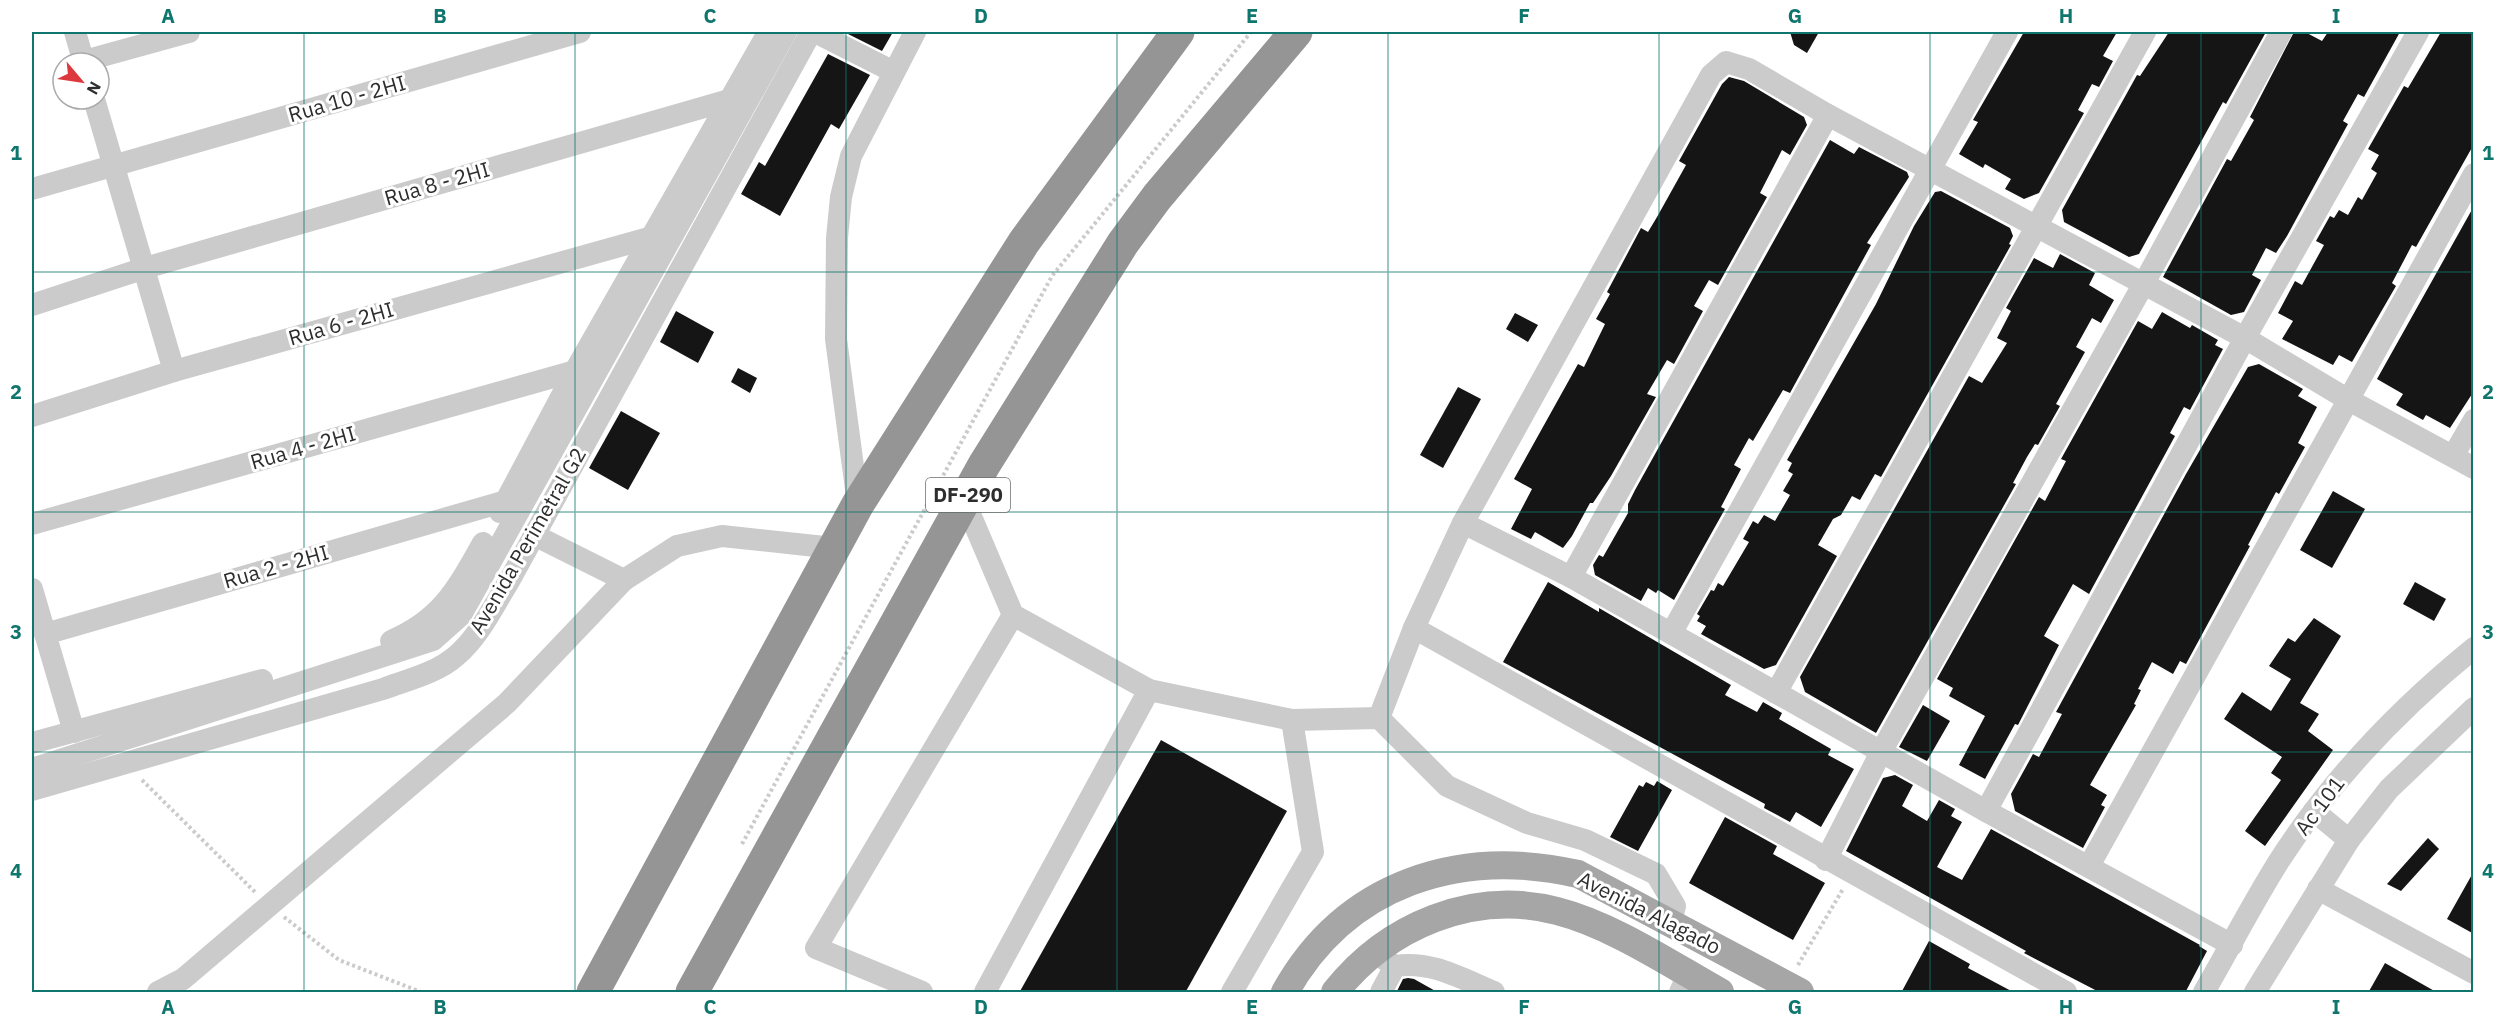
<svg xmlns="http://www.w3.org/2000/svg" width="2505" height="1024" font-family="'IBM Plex Sans',sans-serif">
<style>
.building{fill:#151515}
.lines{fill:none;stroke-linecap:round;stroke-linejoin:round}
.path{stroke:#cbcbcb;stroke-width:4;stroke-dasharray:3 3;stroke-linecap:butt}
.minor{stroke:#cbcbcb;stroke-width:22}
.major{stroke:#a6a6a6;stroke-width:28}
.highway{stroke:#959595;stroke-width:33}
.grid{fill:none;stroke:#0f766e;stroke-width:1.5;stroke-opacity:0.55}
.labels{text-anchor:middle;stroke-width:6;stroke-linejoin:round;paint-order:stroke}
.shield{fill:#fff;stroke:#6d6d6d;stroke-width:1.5}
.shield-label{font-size:20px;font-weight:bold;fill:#2e2e2e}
.street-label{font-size:21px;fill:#2e2e2e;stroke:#fff}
.neatline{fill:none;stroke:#0f766e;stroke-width:2}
.grid-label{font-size:20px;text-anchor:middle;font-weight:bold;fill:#0f766e}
</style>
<rect width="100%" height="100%" fill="#fff"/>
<g class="building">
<path d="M844,32H893L882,51Z"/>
<path d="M1790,32H1819L1807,53L1794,45Z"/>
<path d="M2024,32H2117L2103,56L2113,61L2099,87L2092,84L2078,110L2084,113L2039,193L2024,199L2005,189L2011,179L1985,164L1983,168L1959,154L1978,122L1973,120Z"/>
<path d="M2169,32H2266L2226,104L2223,102L2139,254L2129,257L2064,222L2062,210L2137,75L2140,76Z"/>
<path d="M2294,32H2305L2322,41L2328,32H2400L2364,97L2358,94L2343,121L2348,124L2287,236L2276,253L2266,248L2252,275L2261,280L2244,312L2231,315L2163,277L2227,159L2231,161L2254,120L2250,117Z"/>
<path d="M2441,32H2474V144L2416,247L2412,245L2392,283L2396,286L2352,362L2339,355L2333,365L2282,339L2293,321L2278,313L2295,281L2302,285L2324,245L2316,241L2330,216L2334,218L2339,210L2348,215L2358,197L2362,200L2377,173L2371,169L2379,155L2368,149L2404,86L2408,88Z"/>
<path d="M828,54L870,75L839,129L831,124L780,216L741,194L759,162L765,166Z"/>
<path d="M1729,77L1744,81L1804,117L1807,125L1790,155L1782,150L1760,193L1767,197L1718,285L1709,280L1694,306L1703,311L1674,364L1667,360L1647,394L1656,397L1611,476L1593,503H1590L1572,536L1563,548L1535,532L1531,539L1511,529L1532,489L1514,479L1578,364L1584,367L1605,324L1596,319L1610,294L1607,292L1641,228L1648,232L1657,217L1686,165L1679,161L1722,84Z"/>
<path d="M1830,140L1854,154L1859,147L1907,172L1909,177L1867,243L1871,245L1790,393L1783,390L1753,441L1749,438L1734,465L1741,469L1721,507L1725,509L1674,600L1658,590L1656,593L1648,588L1641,601L1595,575L1593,565L1599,555L1603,557L1628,513V504L1635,490Z"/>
<path d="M1941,191L2010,228L2013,236L2009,244L2011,245L1881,477L1875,474L1860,500L1852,496L1841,515L1833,519L1818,545L1837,556L1776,665L1764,669L1701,634L1706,626L1697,621L1700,616L1697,614L1711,590L1714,591L1718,583L1723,586L1749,542L1743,539L1753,521L1758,524L1764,515L1775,521L1790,495L1783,491L1793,474L1788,471L1792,463L1787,460L1876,304L1914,226L1935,192Z"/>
<path d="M2474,206V391L2450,428L2426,415L2423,420L2396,405L2403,394L2377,379Z"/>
<path d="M2060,254L2095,273L2089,285L2114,300L2101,323L2092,318L2076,347L2085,352L2056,404L2060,406L2038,445L2035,444L2027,457L2013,483L2016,484L1876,733L1805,692L1800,677L1969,376L1982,383L2007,343L1997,338L2011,311L2006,308L2034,258L2053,268Z"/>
<path d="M676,311L714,332L698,363L660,342Z"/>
<path d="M2162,312L2190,328L2192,325L2218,340L2215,345L2223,349L2190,410L2184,407L2170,433L2175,436L2089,594L2073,584L2044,636L2059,645L2018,725L2015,724L1985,779L1959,765L1985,716L1949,696L1953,688L1937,679L2039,497L2045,501L2066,461L2061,459L2138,321L2152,329Z"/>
<path d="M1515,313L1538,325L1528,342L1506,329Z"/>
<path d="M2259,364L2303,389L2298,396L2317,407L2298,443L2305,447L2279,494L2276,492L2248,545L2250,546L2186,664L2180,661L2173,674L2152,662L2138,689L2141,690L2134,704L2136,705L2090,785L2107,795L2101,805L2105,807L2083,848L2015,811L2011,794L2033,754L2039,757L2062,714L2056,712L2186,474L2248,367Z"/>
<path d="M738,368L757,378L750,393L731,382Z"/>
<path d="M1458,387L1481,399L1443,468L1420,455Z"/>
<path d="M621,411L660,433L628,490L589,468Z"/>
<path d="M2333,491L2365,509L2332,568L2300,550Z"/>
<path d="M1548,582L1599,612V608L1731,685L1725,695L1757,712L1763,702L1782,713L1779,719L1831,749L1828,755L1854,769L1821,827L1796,812L1790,822L1764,808L1765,804L1503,662Z"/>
<path d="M2415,582L2446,599L2434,621L2403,604Z"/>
<path d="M2314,618L2341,636L2300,703L2319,714L2308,731L2333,750L2265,846L2245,831L2281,780L2271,773L2282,757L2224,719L2242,692L2271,711L2291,679L2269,666L2288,638L2295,642Z"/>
<path d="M1923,705L1950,721L1927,761L1899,747Z"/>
<path d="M1161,740L1287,811L1185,993H1019Z"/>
<path d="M1895,775L1913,785L1902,806L1927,821L1939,800L1955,809L1951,816L1962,822L1937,867L1962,880L1991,829L2200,945L2199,946L2207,951L2185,993H2101L2024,953L2026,951L1846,851L1883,778Z"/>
<path d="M1657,781L1672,790L1638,851L1610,837L1639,785L1643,787L1646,782L1654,786Z"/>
<path d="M1725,817L1777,846L1773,854L1825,883L1793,940L1689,883Z"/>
<path d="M2428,838L2439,849L2401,891L2387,884Z"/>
<path d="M2474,871V934L2447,919Z"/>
<path d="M1929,941L1970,964L1968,968L2015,993H1901Z"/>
<path d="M2385,963L2438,993H2368Z"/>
<path d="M1408,978L1414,979L1439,993H1396L1403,979Z"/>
</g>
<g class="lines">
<g class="path">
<path d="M142,780L256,893"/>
<path d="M742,844L1052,276L1251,32"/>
<path d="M284,917L339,960L421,992"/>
<path d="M1798,965L1843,889"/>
</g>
<g class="minor">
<path d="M75,32L84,63"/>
<path d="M815,32L894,72"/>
<path d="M84,61L189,32"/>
<path d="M94,99L174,371"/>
<path d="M32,189L580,32"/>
<path d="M32,305L145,268L729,100"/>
<path d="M32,416L174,371L652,237"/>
<path d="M2453,456L2474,420"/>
<path d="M964,500L1013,615L1149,690L1292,720L1379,718L1447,786L1527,823L1585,840L1656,874L1675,906L1671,922"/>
<path d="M858,504L836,339L837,238L841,197L851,156L915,32"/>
<path d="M500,512L575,371L768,33"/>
<path d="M32,524L575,371"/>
<path d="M534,535L624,580"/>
<path d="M1571,577L1828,115"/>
<path d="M32,589L74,732"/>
<path d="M1414,628L2066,992"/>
<path d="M1672,632L2007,32"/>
<path d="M45,634L506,501"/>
<path d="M391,641C442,619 457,589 483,543"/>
<path d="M1776,693L2145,32"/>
<path d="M1379,718L1414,628L1463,523"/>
<path d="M32,743L262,680"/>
<path d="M32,769L433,640L461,615L786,32"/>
<path d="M32,790L383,689C407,680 437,673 456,656C478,638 493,607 508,583L811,32"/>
<path d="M1986,811L2245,338L2418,32"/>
<path d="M2314,811L2349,840"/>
<path d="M1826,860L1881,752L2143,285L2281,32"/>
<path d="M2089,866L2474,174"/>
<path d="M2318,889L2474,973"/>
<path d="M2232,945L1986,811L1571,577L1463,523L1711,75L1726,62L1749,69L1828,115L2245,338L2347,399L2474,468"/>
<path d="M1373,952L1395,966C1431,960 1462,979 1494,992"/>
<path d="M158,992L183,979L507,703L624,580L677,546L722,536L834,548"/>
<path d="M922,992L816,948L1013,615"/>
<path d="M985,992L1149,690"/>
<path d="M1232,992L1313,852L1292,720"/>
<path d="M1381,992L1395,966"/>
<path d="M1680,992L1688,975"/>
<path d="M2204,992C2229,949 2252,904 2279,861C2331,780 2399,709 2474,648"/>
<path d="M2255,992L2349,840L2389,789L2474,708"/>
</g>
<g class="major">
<path d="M1285,992C1346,883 1459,847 1578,874L1800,992"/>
<path d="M1335,992C1387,926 1473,889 1557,911C1612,925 1670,964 1720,992"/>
</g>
<g class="highway">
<path d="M593,992L858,504L1024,242L1178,32"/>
<path d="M692,992L984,465L1123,243L1157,197L1296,32"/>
</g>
</g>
<path class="grid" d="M304,32V992M575,32V992M846,32V992M1117,32V992M1388,32V992M1659,32V992M1930,32V992M2201,32V992M32,272H2474M32,512H2474M32,752H2474"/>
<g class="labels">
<rect class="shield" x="926" y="478" width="84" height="34" rx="4.5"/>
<g class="shield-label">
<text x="968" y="502">DF-290</text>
</g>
<g class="street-label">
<text transform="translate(347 99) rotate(-16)" y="7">Rua 10 - 2HI</text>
<text transform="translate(437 184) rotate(-16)" y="7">Rua 8 - 2HI</text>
<text transform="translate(341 324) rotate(-16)" y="7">Rua 6 - 2HI</text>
<text transform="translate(303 448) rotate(-16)" y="7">Rua 4 - 2HI</text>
<text transform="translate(528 541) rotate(-60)" y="7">Avenida Perimetral G2</text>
<text transform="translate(276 567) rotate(-16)" y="7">Rua 2 - 2HI</text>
<text transform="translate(2320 806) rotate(-53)" y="7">Ac 101</text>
<text transform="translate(1649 913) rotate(27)" y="7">Avenida Alagado</text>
</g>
</g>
<rect width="2505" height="1024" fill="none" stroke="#ffffff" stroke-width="66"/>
<g transform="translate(81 81) rotate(119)"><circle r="28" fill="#ffffff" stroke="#ababab" stroke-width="1.5"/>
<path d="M0-4.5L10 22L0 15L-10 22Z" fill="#dd383e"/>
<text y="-9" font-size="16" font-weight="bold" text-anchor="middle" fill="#2e2e2e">N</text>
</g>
<rect x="33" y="33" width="2439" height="958" class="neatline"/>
<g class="grid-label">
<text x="168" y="23">A</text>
<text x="440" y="23">B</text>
<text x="710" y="23">C</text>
<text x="981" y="23">D</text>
<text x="1252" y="23">E</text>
<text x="1524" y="23">F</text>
<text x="1795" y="23">G</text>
<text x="2066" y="23">H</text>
<text x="2336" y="23">I</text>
<text x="16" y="160">1</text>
<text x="2488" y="160">1</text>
<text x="16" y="399">2</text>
<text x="2488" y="399">2</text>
<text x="16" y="639">3</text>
<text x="2488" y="639">3</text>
<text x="16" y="878">4</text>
<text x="2488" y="878">4</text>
<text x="168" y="1014">A</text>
<text x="440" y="1014">B</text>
<text x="710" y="1014">C</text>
<text x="981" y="1014">D</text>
<text x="1252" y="1014">E</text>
<text x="1524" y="1014">F</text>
<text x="1795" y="1014">G</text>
<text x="2066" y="1014">H</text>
<text x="2336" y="1014">I</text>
</g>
</svg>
